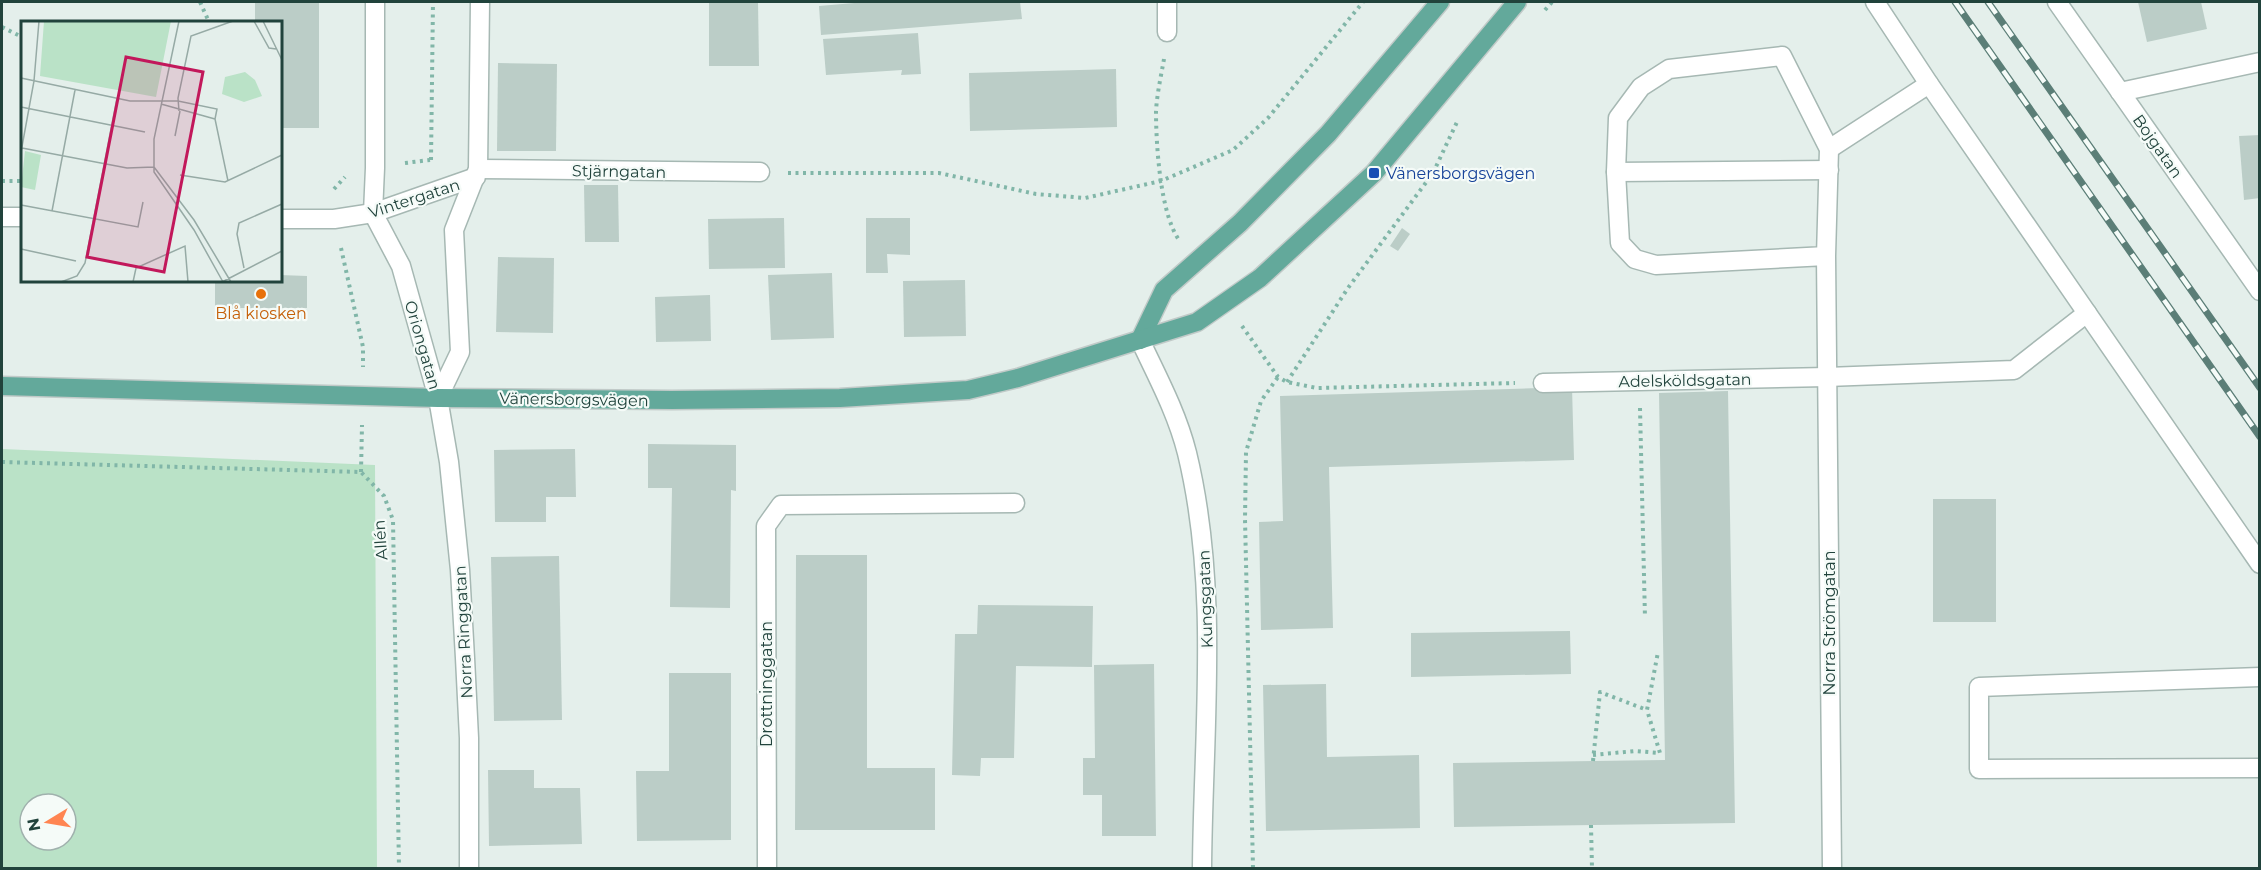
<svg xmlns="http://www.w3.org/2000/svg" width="2261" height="870" font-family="Montserrat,sans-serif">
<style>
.green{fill:#bae2c7;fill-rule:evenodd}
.building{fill:#bbcdc7}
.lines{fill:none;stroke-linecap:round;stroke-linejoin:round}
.minor-casing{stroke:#a6b8b3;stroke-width:21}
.major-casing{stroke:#c1cac8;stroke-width:21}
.path{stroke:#81b6a8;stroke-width:4;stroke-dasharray:3 4.5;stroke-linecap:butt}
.minor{stroke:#fff;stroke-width:18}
.major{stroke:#63a99b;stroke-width:18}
.rail-casing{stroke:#5b7e77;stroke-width:7}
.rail{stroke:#f5fbf8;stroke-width:4.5;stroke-dasharray:14;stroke-linecap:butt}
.transit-dot{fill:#1a4fb4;stroke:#f5fbf8;stroke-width:2}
.food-dot{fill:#e8710a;stroke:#f5fbf8;stroke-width:2}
.labels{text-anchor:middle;stroke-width:4.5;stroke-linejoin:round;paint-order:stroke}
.street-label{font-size:16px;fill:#21433c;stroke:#f5fbf8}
.transit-label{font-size:16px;fill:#164399;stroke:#f5fbf8;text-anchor:start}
.food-label{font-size:16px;fill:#c56008;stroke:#f5fbf8}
.inset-road{fill:none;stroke:#96aaa5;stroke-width:1.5}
.view{fill:#c2185b;fill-opacity:0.15;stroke:#c2185b;stroke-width:3}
.inset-edge{fill:none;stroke:#21433c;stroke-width:3}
</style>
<rect width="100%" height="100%" fill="#e4efeb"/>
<path class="green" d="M2,449L375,465L377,868H2ZM30,804H66V840H30Z"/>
<g class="building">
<path d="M255,2H319V128H280V22H255Z"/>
<path d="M709,2H758L759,66H709Z"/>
<path d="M866,2H1020L1022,19L821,35L819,6Z"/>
<path d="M2138,2H2201L2207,29L2147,42Z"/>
<path d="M918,33L921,74L901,75L902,70L826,75L823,39Z"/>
<path d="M498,63L557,64L556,151H497Z"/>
<path d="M1116,69L1117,127L970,131L969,73Z"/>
<path d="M2260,135V198L2244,200L2239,136Z"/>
<path d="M584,185H618L619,242H585Z"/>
<path d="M784,218L785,268L709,269L708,219Z"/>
<path d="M866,218H910V255L887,254L888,273H866Z"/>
<path d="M1402,228L1410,234L1398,251L1390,246Z"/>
<path d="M498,257L554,258L553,333L496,332Z"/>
<path d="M832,273L834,338L771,340L768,275Z"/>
<path d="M280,275L307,276V308H240V311H215V280H280Z"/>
<path d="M965,280L966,336L904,337L903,281Z"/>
<path d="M710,295L711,341L656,342L655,297Z"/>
<path d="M1572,387L1574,460L1329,467L1333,628L1261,630L1259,522L1283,521L1280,396Z"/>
<path d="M1728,391L1735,823L1454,827L1453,763L1665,760L1659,393Z"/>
<path d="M648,444L736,445V491L731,490L730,608L670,607L672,488H648Z"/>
<path d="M575,449L576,497H546V522H495L494,450Z"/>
<rect x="1933" y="499" width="63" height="123"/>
<path d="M796,555H867V768H935V830H795Z"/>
<path d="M559,556L562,720L494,721L491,557Z"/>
<path d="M978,605L1093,606L1092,667L1016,666L1014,758H981L980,776L952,775L955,634H977Z"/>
<path d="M1570,631L1571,674L1411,677V633Z"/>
<path d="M1154,664L1156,836H1102V795H1083V758H1095L1094,665Z"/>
<path d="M669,673H731V840L637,841L636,771H669Z"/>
<path d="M1326,684L1327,757L1419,755L1420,828L1266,831L1263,685Z"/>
<path d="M488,770H534V788H580L582,844L489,846Z"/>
</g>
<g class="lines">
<defs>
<g id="minor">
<path d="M375,2V168L373,213L401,266L438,398L449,462L460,570L465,658L469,738V868"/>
<path d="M1167,2V32"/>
<path d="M1875,2L1929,84L2260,564"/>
<path d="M2057,2L2260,291"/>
<path d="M2120,92L2260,62"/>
<path d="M1829,149L1929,84"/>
<path d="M478,169L760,172"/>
<path d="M1616,172L1829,170"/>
<path d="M2,217H22"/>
<path d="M280,219H334L373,213L476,177"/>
<path d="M1826,256L1656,265L1635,259L1620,243L1616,172L1618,118L1641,87L1669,69L1782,56L1829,149L1826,256L1832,868"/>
<path d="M1140,340C1157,376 1177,413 1187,453C1220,589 1203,730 1202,868"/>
<path d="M1543,383L1827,377L2014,370L2087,313"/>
<path d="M438,398L460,352L454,230L478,169L480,2"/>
<path d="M2260,677L1979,687V769L2260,768"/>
<path d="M767,868L766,526L781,505L1015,503"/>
</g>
<g id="major">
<path d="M1140,340L1164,290L1240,223L1328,134L1440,2"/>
<path d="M2,386L438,398L672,400L840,398L968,390L1018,378L1197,322L1260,278L1374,173L1517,2"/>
</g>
</defs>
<use href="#minor" class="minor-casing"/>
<use href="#major" class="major-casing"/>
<g class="path">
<path d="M200,2L209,22"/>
<path d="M1545,10L1552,2"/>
<path d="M2,27L22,37"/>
<path d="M1164,59C1161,76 1157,94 1156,111C1156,144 1160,213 1179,240"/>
<path d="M431,160L433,2"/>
<path d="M405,163L430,160"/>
<path d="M788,173H939L1036,194L1085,198L1161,181L1233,150L1268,118L1363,2"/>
<path d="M2,181H22"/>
<path d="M334,189L345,177"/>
<path d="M341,248L363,347V367"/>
<path d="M1242,326L1278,377L1287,382L1317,388L1515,383"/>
<path d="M1287,382L1348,288L1433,173L1457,122"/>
<path d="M1640,408L1645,618"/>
<path d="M2,462L361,472L384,496L393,520L399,868"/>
<path d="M361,472L362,425"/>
<path d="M1593,755L1635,751L1660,753L1647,710"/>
<path d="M1593,761L1600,692L1647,710L1658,652"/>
<path d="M1591,825L1592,868"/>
<path d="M1253,868L1245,519L1246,452L1261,401L1278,377"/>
</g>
<use href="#minor" class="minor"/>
<use href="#major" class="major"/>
<defs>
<g id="rail">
<path d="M1955,2L2260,437"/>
<path d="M1988,2L2260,388"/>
</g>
</defs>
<use href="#rail" class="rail-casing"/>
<use href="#rail" class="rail"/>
</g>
<rect class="transit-dot" x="1368" y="167" width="12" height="12" rx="3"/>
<circle class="food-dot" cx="261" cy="294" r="6"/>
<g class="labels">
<g class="street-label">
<text transform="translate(2158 146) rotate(55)" y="6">Bojgatan</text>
<text transform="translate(619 171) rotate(1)" y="6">Stjärngatan</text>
<text transform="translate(414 198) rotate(-18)" y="6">Vintergatan</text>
<text transform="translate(423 345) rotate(74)" y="6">Oriongatan</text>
<text transform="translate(1685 380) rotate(-1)" y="6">Adelsköldsgatan</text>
<text transform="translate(574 399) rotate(1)" y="6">Vänersborgsvägen</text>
<text transform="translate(380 540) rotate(-94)" y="6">Allén</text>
<text transform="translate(1205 599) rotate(-92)" y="6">Kungsgatan</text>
<text transform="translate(1829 623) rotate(-90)" y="6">Norra Strömgatan</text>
<text transform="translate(463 632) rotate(-93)" y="6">Norra Ringgatan</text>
<text transform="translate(766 684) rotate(-90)" y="6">Drottninggatan</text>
</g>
<g class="transit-label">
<text x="1386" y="179">Vänersborgsvägen</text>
</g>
<g class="food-label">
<text x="261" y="319">Blå kiosken</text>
</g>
</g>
<g transform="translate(21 21)">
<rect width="261" height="261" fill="#e4efeb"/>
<path d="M23,0H150L135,76L19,55ZM224,51L234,59L241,75L223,81L201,73L204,56ZM4,130L20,134L14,169L0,166Z" fill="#bae2c7"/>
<path class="inset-road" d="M158,0L133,118V151L173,209L202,261M233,0L248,27L255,28M242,0L261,39M0,57L109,80H157L196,88L194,98L207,160M140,83L194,98M0,86L124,111M158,90L157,77L170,15L212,0M154,115L159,90M1,127L106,147L133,146M0,131L13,60L18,0M133,146L173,199L210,261M159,154L204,161L261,134M0,184L117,206L122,181M31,190L54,69M0,228L55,240M223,247L216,213L218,202L261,183M40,261L56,255L64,242L96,77M112,261L115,247L164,225L167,261M201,261L261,230"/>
<path class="view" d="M105,36L182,51L143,251L66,236Z"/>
<rect width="261" height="261" class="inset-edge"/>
</g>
<rect width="2261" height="870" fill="none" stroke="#21433c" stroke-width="6"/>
<g transform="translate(48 822) rotate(259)"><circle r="28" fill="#f5fbf8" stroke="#a0b1ad" stroke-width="1.5"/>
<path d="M0-4.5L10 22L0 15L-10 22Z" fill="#ff8552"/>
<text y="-9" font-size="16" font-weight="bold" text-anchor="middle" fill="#21433c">N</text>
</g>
</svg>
